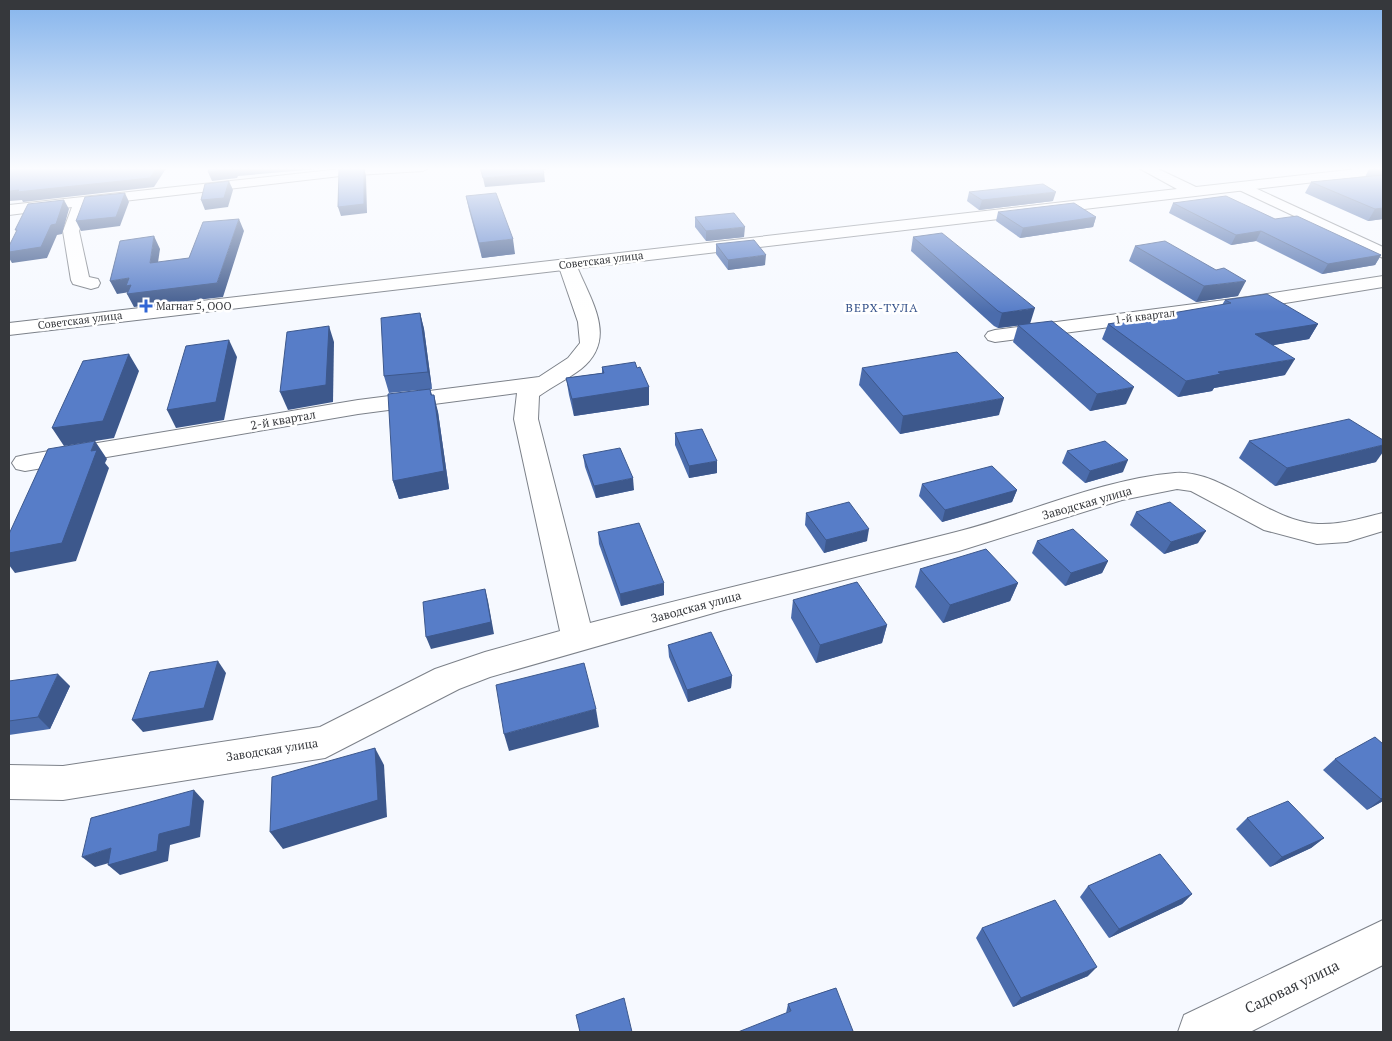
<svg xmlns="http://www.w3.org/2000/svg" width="1392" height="1041" font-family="'PT Serif',serif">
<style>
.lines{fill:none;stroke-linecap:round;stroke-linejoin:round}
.minor-casing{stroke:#7c8189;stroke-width:2}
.major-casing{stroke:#7c8189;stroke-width:2}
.minor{fill:#fff;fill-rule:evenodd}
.major{fill:#fff;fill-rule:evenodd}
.wall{fill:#4b6cac}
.shaded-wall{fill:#3d588c}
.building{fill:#577dc8;stroke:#3d588c}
.poi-dot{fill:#3166d5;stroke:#fff;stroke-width:2}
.labels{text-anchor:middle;stroke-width:5;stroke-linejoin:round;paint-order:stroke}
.far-street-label{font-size:11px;fill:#36383c;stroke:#fff}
.far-poi-label{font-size:11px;fill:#36383c;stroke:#fff;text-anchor:start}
.far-quarter-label{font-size:12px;letter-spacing:1px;fill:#345189;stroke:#fff}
.street-label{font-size:12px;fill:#36383c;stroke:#fff}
.near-street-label{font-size:15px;fill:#36383c;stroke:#fff}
</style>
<rect width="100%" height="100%" fill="#f6f9ff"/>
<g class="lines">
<defs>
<g id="minor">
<path d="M359,167H430L423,171L340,176L89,205L79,231L89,277L98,279L100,283L98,287L91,289L73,284L71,280L63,231L72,207L9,215V205Z"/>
<path d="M1242,182L1383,247V258L1237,189L1235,186Z"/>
<path d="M567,259L573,260L576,264C590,300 619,338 581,369C568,379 553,386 539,396L538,419L590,623C711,591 834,563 956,532C1027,514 1102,479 1175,473C1221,469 1269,522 1318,524C1341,525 1362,518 1383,513V531L1347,542L1317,544L1264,530L1191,491L1177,489L1122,500L959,551L724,610L490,677L459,689L325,758L63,800L9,799V765L63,766L320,727L435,669L485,652L560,631L514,419L517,393L358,414L25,471L16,469L12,463L16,457L25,455L358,400L539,377L568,358L580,343L578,322L558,264L561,260Z"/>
<path d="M1383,276V287L1248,309L995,342L988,340L985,336L988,332L995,330L1248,297Z"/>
<path d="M1383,920V965L1250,1032H1178L1184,1015Z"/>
</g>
<path id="major" d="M1137,167H1154L1196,187L1375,167H1383V174L9,335V323L1177,189Z"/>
</defs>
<use href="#minor" class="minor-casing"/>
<use href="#major" class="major-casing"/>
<use href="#minor" class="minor"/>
<use href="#major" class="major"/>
</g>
<g class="wall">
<path d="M1336,167H1367L1341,169Z"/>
<path d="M1370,167H1383V219L1368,221L1305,193L1311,182L1365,177Z"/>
<path d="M969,192L1053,201L979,210L967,201Z"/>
<path d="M466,196L515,254L482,258L469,210Z"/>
<path d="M1173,203L1275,219L1381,255L1375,265L1322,274L1256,241L1231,245L1169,213Z"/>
<path d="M998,212L1096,217L1093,227L1020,238L996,221Z"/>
<path d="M695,217L744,237L706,241L695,227Z"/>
<path d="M913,237L1030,324L998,328L994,326L911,251Z"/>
<path d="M716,244L765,265L728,270L716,254Z"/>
<path d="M1135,246L1238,296L1196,302L1129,261Z"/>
<path d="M1225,300L1318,324L1309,339L1273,345L1285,375L1214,388L1212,391L1178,397L1102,339L1108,324L1222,305Z"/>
<path d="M420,313L424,329L432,389H430L438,412L449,489L399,499L393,481L419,390L389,393L384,376Z"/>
<path d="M1018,325L1126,404L1090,411L1013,342Z"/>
<path d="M602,367L637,368L649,387V405L574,416L569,395L566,378L602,373Z"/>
<path d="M862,368L999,415L900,434L859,385Z"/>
<path d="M675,433L717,473L689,478L675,445Z"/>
<path d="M1249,441L1376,462L1275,486L1239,458Z"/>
<path d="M1067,451L1123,472L1085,483L1062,463Z"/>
<path d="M583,455L634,490L596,498L585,467Z"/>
<path d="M922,484L1017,490L1012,502L942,522L919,496Z"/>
<path d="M1136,512L1198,543L1164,554L1130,525Z"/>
<path d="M806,513L867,541L824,553L805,525Z"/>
<path d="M598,532L664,595L621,606L599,544Z"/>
<path d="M1037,541L1108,561L1102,573L1065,586L1032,553Z"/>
<path d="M920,569L1018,583L1010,601L943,623L915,587Z"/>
<path d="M793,600L887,625L882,643L816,663L791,618Z"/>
<path d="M668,645L732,676L731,688L688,702L669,657Z"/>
<path d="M9,681L70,686L50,729L9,735Z"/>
<path d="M1383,744V801L1367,810L1323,770L1335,759Z"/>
<path d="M1247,818L1324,838L1311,848L1270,867L1236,829Z"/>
<path d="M1088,886L1192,894L1182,904L1109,938L1080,897Z"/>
<path d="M982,928L1088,976L1013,1007L976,938Z"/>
<path d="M836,988L786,1013L788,1004Z"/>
</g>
<g class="shaded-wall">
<path d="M157,167H167L154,187L23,202L22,200L9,201V191Z"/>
<path d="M234,167H341L238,176L237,178L212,181L208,172Z"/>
<path d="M364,167L366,176L367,213L341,216L338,207Z"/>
<path d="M541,167H568L541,170Z"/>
<path d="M1342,167H1367L1341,169Z"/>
<path d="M544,173L545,182L485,187L483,178Z"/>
<path d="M229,181L233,190L228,207L205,210L201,200Z"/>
<path d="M1056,192L1053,201L979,210L982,200Z"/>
<path d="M125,193L129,202L120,226L81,231L76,221Z"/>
<path d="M64,200L69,209L62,234L57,235L47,258L12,263L9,258V252L51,225Z"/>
<path d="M1383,208V219L1368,221L1375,209Z"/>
<path d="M1096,217L1093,227L1020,238L1023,228Z"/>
<path d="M239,219L244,231L223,297L134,307L127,294L130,292L117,294L110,281L129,278L217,283Z"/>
<path d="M745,227L744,237L706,241V231Z"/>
<path d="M1261,231L1256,241L1231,245L1236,235Z"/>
<path d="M154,236L160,249L156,276L150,263Z"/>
<path d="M513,239L515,254L482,258L479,243Z"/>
<path d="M766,255L765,265L728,270V260Z"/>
<path d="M1381,255L1375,265L1322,274L1328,264Z"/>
<path d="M1246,281L1238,296L1196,302L1204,286Z"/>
<path d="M1035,308L1030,324L998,328L1002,313Z"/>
<path d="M420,313L424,329L432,389L428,372Z"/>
<path d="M1318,324L1309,339L1246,350L1255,334Z"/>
<path d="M329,326L334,342L333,402L288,410L280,392Z"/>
<path d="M229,340L237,357L224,420L176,428L167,410Z"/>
<path d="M129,354L139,371L114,438L95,441L107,459L105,463L109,468L76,561L15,573L9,565V553L91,451L95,441L64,446L52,428Z"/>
<path d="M1295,359L1285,375L1214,388L1212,391L1178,397L1186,381L1218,372Z"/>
<path d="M649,387V405L574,416L572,399Z"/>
<path d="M1134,387L1126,404L1090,411L1097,394Z"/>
<path d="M434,395L438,412L449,489L399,499L393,481Z"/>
<path d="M1004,398L999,415L900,434L903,416Z"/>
<path d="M1383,445V452L1376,462L1275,486L1287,468Z"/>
<path d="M1128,460L1123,472L1085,483L1090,471Z"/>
<path d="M717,461V473L689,478V466Z"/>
<path d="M633,478L634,490L596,498L594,486Z"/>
<path d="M1017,490L1012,502L942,522L945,510Z"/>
<path d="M869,529L867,541L824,553L826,540Z"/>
<path d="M1206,531L1198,543L1164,554L1171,542Z"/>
<path d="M1108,561L1102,573L1065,586L1071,573Z"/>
<path d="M664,583V595L621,606L620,594Z"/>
<path d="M1018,583L1010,601L943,623L950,605Z"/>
<path d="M485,589L488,601L494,634L431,649L426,637Z"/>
<path d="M887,625L882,643L816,663L820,645Z"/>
<path d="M218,661L226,673L213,720L143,732L132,720Z"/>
<path d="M58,674L70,686L50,729L38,717Z"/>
<path d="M732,676L731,688L688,702L687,690Z"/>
<path d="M596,709L599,727L509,751L504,734Z"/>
<path d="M375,748L384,765L387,817L283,849L270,832Z"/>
<path d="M194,790L204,801L200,837L170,845L168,861L120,875L108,865L159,834Z"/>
<path d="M1383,797V801L1367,810L1381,799Z"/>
<path d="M1324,838L1311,848L1270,867L1282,857Z"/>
<path d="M111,848L123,859L95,867L82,857Z"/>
<path d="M1192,894L1182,904L1109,938L1119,929Z"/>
<path d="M1097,967L1088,976L1013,1007L1021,998Z"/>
</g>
<g class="building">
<path d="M9,167H157L150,178L17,192L19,190L9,191Z"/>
<path d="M210,167H238H234L233,169L208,172Z"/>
<path d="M364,167V204L338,207L339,169Z"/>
<path d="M480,167H542L544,173L483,178Z"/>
<path d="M1370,167H1383V172Z"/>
<path d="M1383,175V208L1375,209L1311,182Z"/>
<path d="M229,181L224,198L201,200L205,184Z"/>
<path d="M1043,184L1056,192L982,200L969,192Z"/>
<path d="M125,193L116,217L76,221L85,197Z"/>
<path d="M496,193L513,239L479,243L466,196Z"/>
<path d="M1226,196L1275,219L1297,216L1381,255L1328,264L1261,231L1236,235L1173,203Z"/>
<path d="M64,200L56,224L51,225L41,247L9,252V246L17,230H15L28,204Z"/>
<path d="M1074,203L1096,217L1023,228L998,212Z"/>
<path d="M734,213L745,227L706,231L695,217Z"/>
<path d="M239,219L217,283L127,294L131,285L126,286L129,278L110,281L120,241L154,236L150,263L189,258L203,222Z"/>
<path d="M942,233L1035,308L1002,313L998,311L913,237Z"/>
<path d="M754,240L766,255L728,260L716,244Z"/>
<path d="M1165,241L1216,270L1224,268L1246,281L1204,286L1135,246Z"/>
<path d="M1267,294L1318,324L1255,334L1295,359L1218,372L1221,374L1186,381L1108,324L1231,303L1225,300Z"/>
<path d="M420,313L428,372L384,376L381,318Z"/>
<path d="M1052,321L1134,387L1097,394L1018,325Z"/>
<path d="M329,326L326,385L280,392L287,332Z"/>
<path d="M229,340L216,402L167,410L186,346Z"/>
<path d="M957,352L1004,398L903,416L862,368Z"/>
<path d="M129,354L103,421L52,428L83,361Z"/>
<path d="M635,362L637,368L640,367L649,387L572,399L566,378L604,373L602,367Z"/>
<path d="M430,389L431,395H434L444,471L393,481L388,394Z"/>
<path d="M1349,419L1383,440V445L1287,468L1249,441Z"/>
<path d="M702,429L717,461L689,466L675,433Z"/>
<path d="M95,441L91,451L97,450L62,543L9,553V534L48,449Z"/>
<path d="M1105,441L1128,460L1090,471L1067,451Z"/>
<path d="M620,448L633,478L594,486L583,455Z"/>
<path d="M992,466L1017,490L945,510L922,484Z"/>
<path d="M849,502L869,529L826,540L806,513Z"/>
<path d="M1170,502L1206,531L1171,542L1136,512Z"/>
<path d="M639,523L664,583L620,594L598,532Z"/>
<path d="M1073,529L1108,561L1071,573L1037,541Z"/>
<path d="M986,549L1018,583L950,605L920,569Z"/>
<path d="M857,582L887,625L820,645L793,600Z"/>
<path d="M485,589L491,622L426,637L423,602Z"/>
<path d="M711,632L732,676L687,690L668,645Z"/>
<path d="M218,661L204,708L132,720L150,672Z"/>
<path d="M584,663L596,709L504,734L496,685Z"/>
<path d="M58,674L38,717L9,721V681Z"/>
<path d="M1375,737L1383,744V797L1381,799L1335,759Z"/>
<path d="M375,748L378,800L270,832L272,777Z"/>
<path d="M194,790L190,826L159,834L157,851L108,865L111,848L82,857L91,818Z"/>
<path d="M1288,801L1324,838L1282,857L1247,818Z"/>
<path d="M1160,854L1192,894L1119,929L1088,886Z"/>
<path d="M1055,900L1097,967L1021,998L982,928Z"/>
<path d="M836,988L853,1031L850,1032H738L791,1011L788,1004Z"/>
<path d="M624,998L632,1032H580L576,1015Z"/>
</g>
<linearGradient id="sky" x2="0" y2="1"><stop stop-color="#85b4ec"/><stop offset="0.54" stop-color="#fbfcff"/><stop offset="1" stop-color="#fbfcff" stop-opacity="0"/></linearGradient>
<rect width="1392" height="312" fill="url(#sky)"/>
<path class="poi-dot" d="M143.5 298.5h5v5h5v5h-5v5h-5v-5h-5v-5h5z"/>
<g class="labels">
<g class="far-street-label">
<text transform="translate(601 260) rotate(-7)" y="4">Советская улица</text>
<text transform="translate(1145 316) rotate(-7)" y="4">1-й квартал</text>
<text transform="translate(80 320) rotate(-7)" y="4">Советская улица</text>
</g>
<g class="far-poi-label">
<text x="156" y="310">Магнат 5, ООО</text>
</g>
<g class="far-quarter-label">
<text x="882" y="312">ВЕРХ-ТУЛА</text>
</g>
<g class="street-label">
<text transform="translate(283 420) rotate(-10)" y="4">2-й квартал</text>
<text transform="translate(1087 503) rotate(-16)" y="4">Заводская улица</text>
<text transform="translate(696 607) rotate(-15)" y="4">Заводская улица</text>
<text transform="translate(272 750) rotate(-9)" y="4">Заводская улица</text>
</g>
<g class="near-street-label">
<text transform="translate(1292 987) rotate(-26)" y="5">Садовая улица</text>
</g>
</g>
<rect width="1392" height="1041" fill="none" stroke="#36383c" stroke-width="20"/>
</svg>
